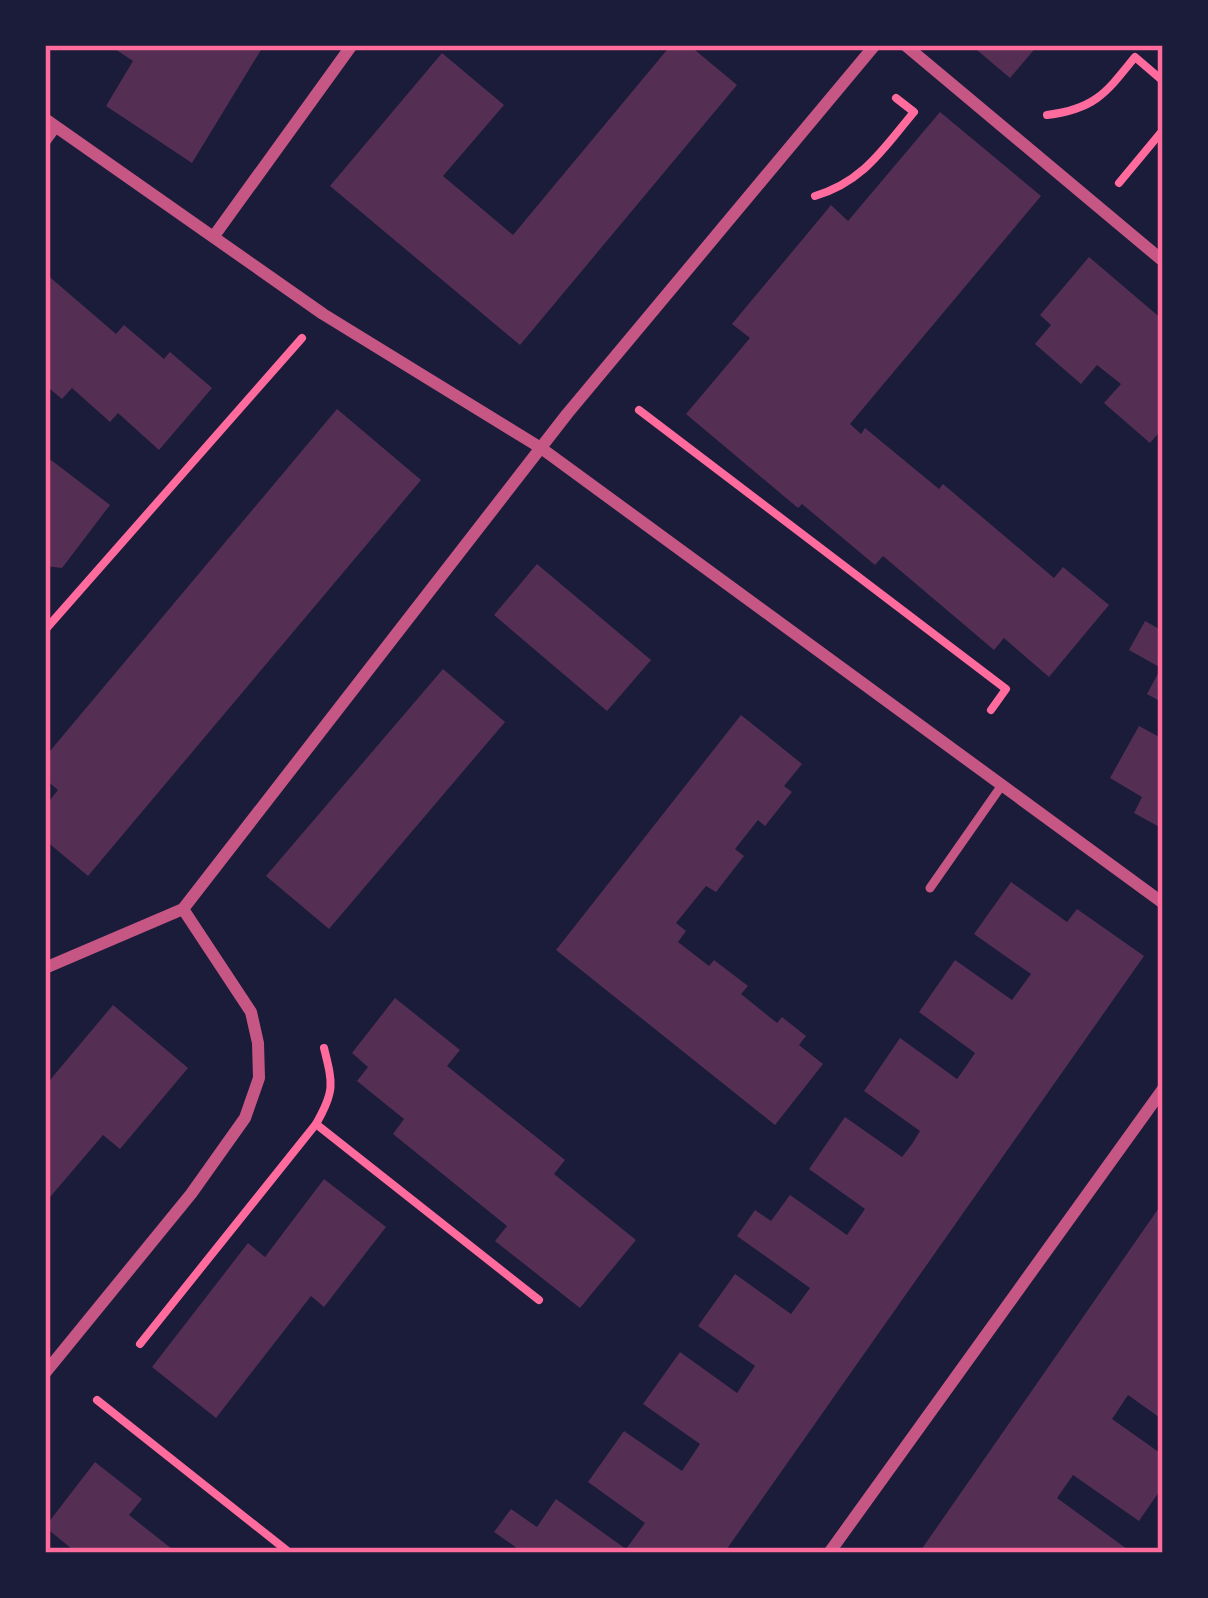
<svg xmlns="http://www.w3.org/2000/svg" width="1208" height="1598" font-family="Helvetica,sans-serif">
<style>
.building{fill:#542f53}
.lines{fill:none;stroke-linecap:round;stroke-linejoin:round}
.path{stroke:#ff6b9d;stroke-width:8}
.service{stroke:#c65784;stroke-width:9}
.minor{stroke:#c65784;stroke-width:12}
.neatline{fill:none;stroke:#ff6b9d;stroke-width:4.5}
</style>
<rect width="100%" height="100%" fill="#1b1b3a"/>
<g class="building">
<path d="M109,45H264L192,163L106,106L133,61Z"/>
<path d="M671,45H689L737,85L520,345L330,186L442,53L504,105L443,176L513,235Z"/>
<path d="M971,45H1038L1010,78Z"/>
<path d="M940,112L1041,196L850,424L861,434L865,428L939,489L943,484L1054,578L1063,567L1109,605L1049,677L1004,638L994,650L883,556L875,565L802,504L798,508L686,414L750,338L732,324L822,216L831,205L848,221Z"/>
<path d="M1089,257L1163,320V428L1150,443L1104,403L1121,384L1097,365L1081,384L1035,344L1051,325L1040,315Z"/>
<path d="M45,273L116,334L124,325L164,359L170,352L212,388L159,450L118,413L110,422L72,388L62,399L45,385Z"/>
<path d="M337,409L421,480L88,876L45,840V806L58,790L45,779V757Z"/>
<path d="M51,460L110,505L62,568L45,566V468Z"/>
<path d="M537,564L651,660L607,711L494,615Z"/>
<path d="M1145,621L1163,631V703L1147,694L1161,668L1129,650Z"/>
<path d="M443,669L505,722L329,929L266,876Z"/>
<path d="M741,715L802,764L784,786L792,792L765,826L758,820L735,849L744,856L716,892L706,886L676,923L686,931L678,942L709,966L714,960L748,986L741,994L777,1023L782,1017L806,1036L799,1045L823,1064L775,1125L556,950Z"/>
<path d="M1139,726L1163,739V829L1134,813L1142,797L1110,778Z"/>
<path d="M1011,882L1067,922L1077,909L1144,956L724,1553H524L494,1532L511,1509L537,1527L556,1499L626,1549L645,1523L588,1482L624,1431L682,1471L700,1444L643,1404L680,1352L737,1393L755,1366L698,1326L735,1274L791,1314L810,1288L737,1236L755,1210L771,1221L790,1195L847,1235L865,1209L809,1169L845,1117L902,1157L912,1144L920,1131L864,1091L900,1038L957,1079L967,1065L975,1053L919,1012L955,960L1012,1000L1031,974L974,934Z"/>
<path d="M395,998L460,1050L447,1066L565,1160L554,1174L636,1240L580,1308L495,1241L507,1226L393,1134L404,1119L357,1081L368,1067L352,1053Z"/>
<path d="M113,1005L188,1068L120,1149L103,1135L45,1203V1086Z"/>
<path d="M324,1179L386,1227L324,1307L311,1296L216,1418L152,1367L248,1243L265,1257Z"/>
<path d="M1163,1202V1420L1128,1395L1112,1419L1163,1455V1486L1139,1521L1073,1475L1057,1498L1127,1549L1124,1553H919Z"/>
<path d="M95,1462L142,1499L129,1515L177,1553H77L45,1527Z"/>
</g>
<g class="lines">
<g class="path">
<path d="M1047,115C1095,109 1106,93 1135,57L1163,81"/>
<path d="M1119,183L1163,130"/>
<path d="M815,196C863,182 883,149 914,112L896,98"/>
<path d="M639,410L1006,689L991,710"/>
<path d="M45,630L302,338"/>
<path d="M316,1124C335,1091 333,1084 324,1048"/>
<path d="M140,1344L316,1124L539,1300"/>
<path d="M97,1400L290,1553"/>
</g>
<g class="service">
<path d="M45,143L56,128"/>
<path d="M930,888L1002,785"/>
</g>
<g class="minor">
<path d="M905,45L1163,261"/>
<path d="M45,119L323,314L541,448L1163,903"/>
<path d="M214,236L352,45"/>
<path d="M45,968L183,909L567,414L875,45"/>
<path d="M45,1373L191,1194L245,1118L259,1078L258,1043L251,1012L183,909"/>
<path d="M829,1553L1163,1089"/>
</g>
</g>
<rect width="1208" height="1598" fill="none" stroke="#1b1b3a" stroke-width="96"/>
<rect x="48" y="48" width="1112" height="1502" class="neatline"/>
</svg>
